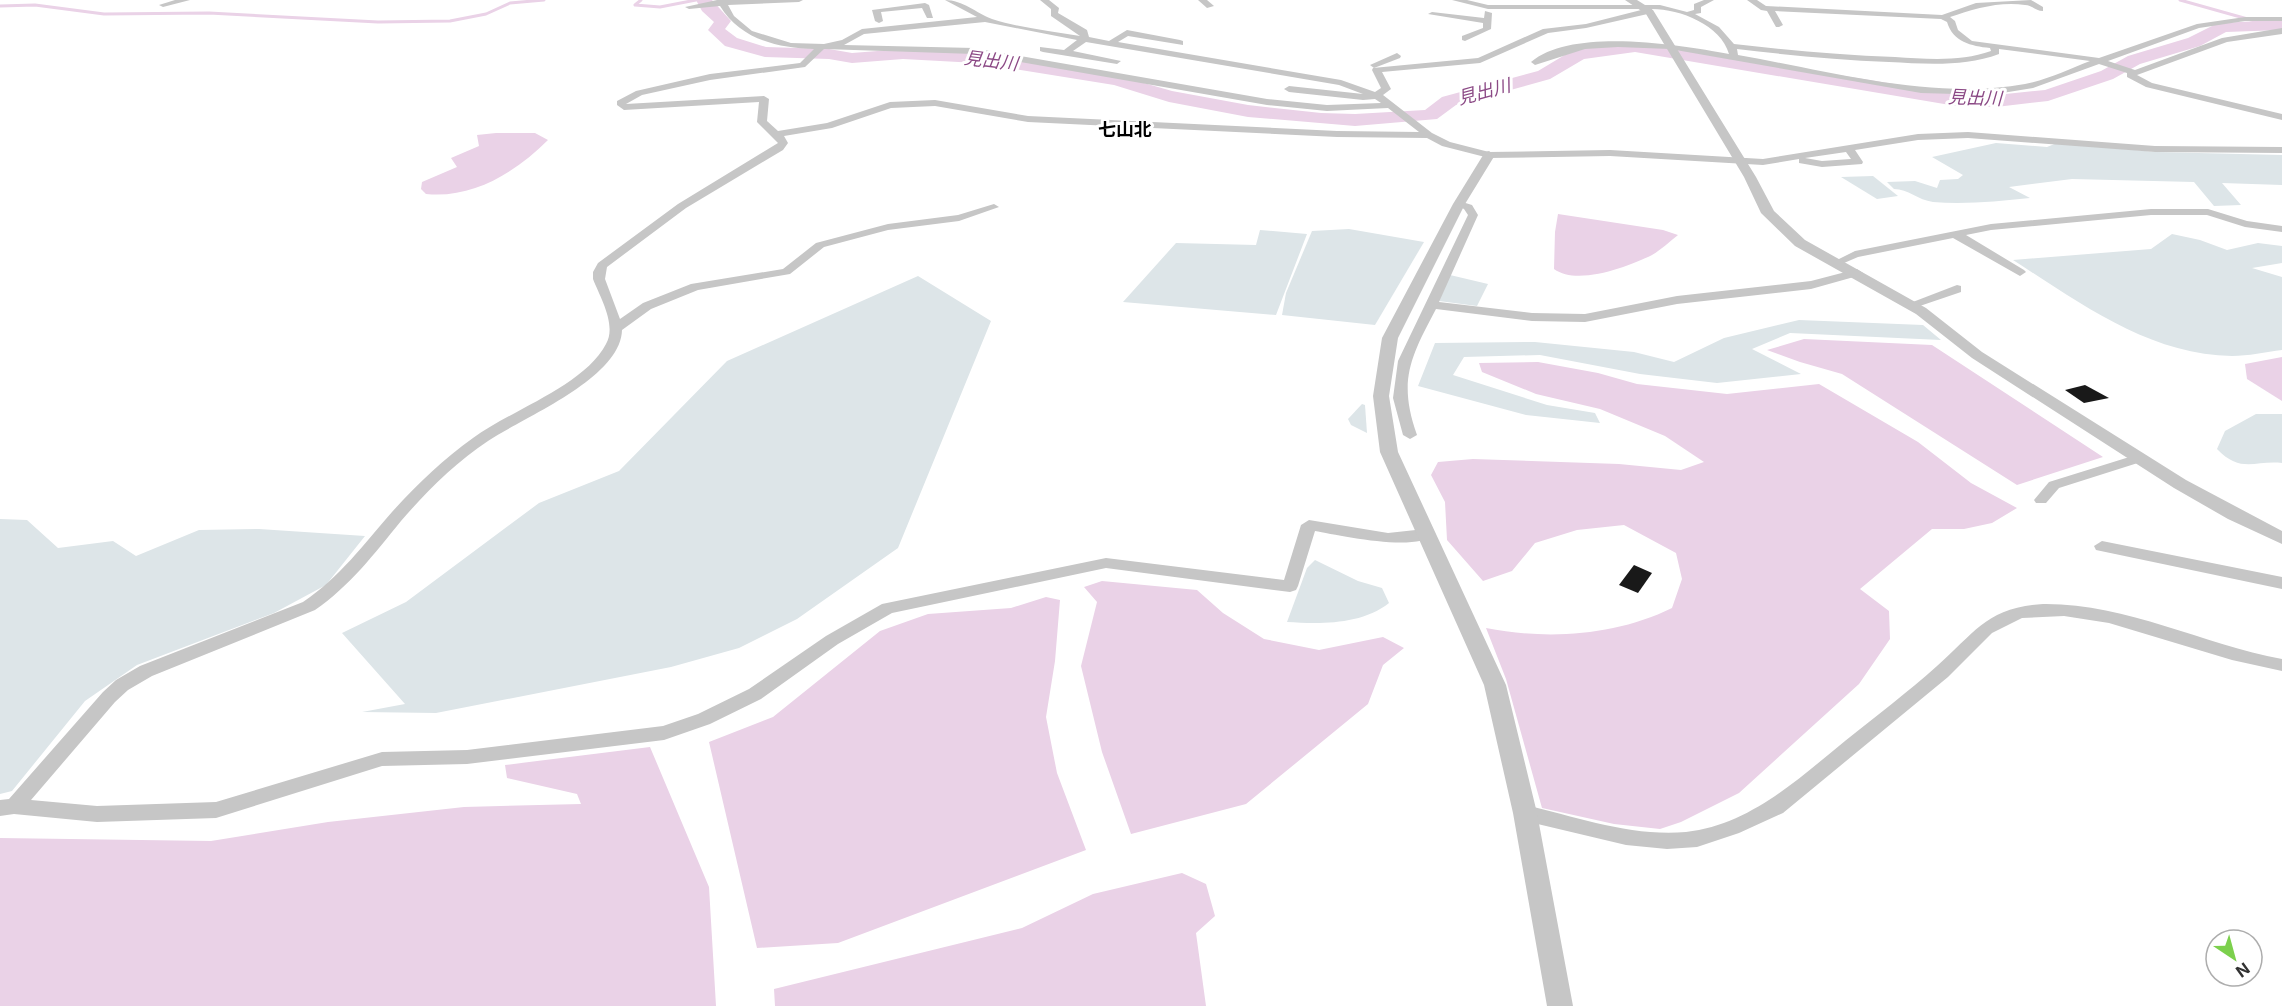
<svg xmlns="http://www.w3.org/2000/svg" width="2282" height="1006" font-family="Inter,'Noto Sans JP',sans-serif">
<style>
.green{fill:#dde5e8}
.water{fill:#ead2e7}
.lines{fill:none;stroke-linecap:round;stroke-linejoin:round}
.stream{stroke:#ead2e7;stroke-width:3}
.river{fill:#ead2e7;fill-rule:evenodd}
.building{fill:#191919}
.minor{fill:#c6c6c6;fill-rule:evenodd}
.tertiary{fill:#c6c6c6;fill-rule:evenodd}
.labels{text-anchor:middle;stroke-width:6;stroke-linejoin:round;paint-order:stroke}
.far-water-label{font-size:18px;font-style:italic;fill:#8b4985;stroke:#fff}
.far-neighbourhood-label{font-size:18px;font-weight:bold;fill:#000;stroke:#fff}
</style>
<rect width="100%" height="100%" fill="#fff"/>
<g class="green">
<path d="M1996,143L2047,147L2057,143L2156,152L2282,155V185L2222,183L2241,205L2214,206L2194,182L2072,179L2009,187L2030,198C1998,201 1965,205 1933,202C1918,200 1908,189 1894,189L1887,182L1915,181L1937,188L1940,180L1958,179L1963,175L1932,157Z"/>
<path d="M1873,176L1898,196L1877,199L1841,177Z"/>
<path d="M1349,229L1424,242L1375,325L1282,315L1286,293L1312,231Z"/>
<path d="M1260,230L1307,234L1276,315L1123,302L1176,243L1256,245Z"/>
<path d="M2172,234L2200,240L2227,250L2258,243L2282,246V263L2252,268L2282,277V350C2266,352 2248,356 2232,356C2149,355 2080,303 2013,260L2151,249Z"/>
<path d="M1450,275L1488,284L1477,306L1439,301Z"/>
<path d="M918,276L991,321L898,548L797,619L739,648L671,667L436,713L362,712L405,704L342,633L406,602L539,503L619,471L727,361Z"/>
<path d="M1799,320L1923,325L1941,340L1790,333L1752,349L1801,374L1717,383L1640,374L1540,355L1464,357L1453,375L1547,405L1595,413L1600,423L1526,415L1418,386L1435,343L1535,342L1634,352L1674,362L1724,338Z"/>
<path d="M1362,404L1365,405L1367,433L1351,425L1348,419Z"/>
<path d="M2256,414H2282V463C2255,460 2241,474 2217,449L2225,431Z"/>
<path d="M0,519L27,520L58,548L113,541L136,556L199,530L259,529L365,536L326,585L274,613L137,665L85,701L12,791L0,794Z"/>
<path d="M1315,560L1358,581L1382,588L1389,603C1361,625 1321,624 1287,622L1307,568Z"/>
</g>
<g class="water">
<path d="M496,133H535L548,140C516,172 473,199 426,194L421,189L422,182L457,167L451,158L479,146L477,135Z"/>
<path d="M1558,214L1663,230L1678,235C1670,241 1661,250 1652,255C1628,267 1577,286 1554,269L1555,232Z"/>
<path d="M1804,339L1932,345L2103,457L2017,485L1842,374L1800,362L1767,350Z"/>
<path d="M2282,357V401L2247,379L2245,364Z"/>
<path d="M1538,362L1598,373L1637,384L1727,394L1819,384L1918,442L1971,483L2017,508L1992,523L1964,529H1932L1860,589L1889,611L1890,639L1859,684L1739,793L1681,822L1660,829L1614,824L1542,808L1506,679L1486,628C1547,640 1615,636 1672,608L1682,579L1676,553L1624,525L1577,530L1535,543L1512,571L1483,581L1447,540L1445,502L1431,475L1438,462L1473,459L1619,464L1681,470L1704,462L1665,436L1600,409L1536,394L1482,372L1479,363Z"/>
<path d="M1102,581L1197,590L1223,613L1264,639L1319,650L1383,637L1404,648L1383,665L1368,704L1246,804L1131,834L1102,752L1081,666L1097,602L1084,587Z"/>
<path d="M1046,597L1060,600L1055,661L1046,717L1057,773L1086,850L838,943L757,948L709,742L773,717L880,631L928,614L1011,608Z"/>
<path d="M650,747L709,887L716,1006H0V838L211,841L328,822L464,807L581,804L577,794L507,778L505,765Z"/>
<path d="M1182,873L1206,884L1215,916L1196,933L1206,1006H775L774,989L1022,928L1093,894Z"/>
</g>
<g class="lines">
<g class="stream">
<path d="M641,0L635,5L660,7L696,0"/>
<path d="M2180,0L2269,25"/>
<path d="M0,6L35,5L104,14L209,13L378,22L450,21L486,14L510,3L544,0"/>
</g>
<path class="river" d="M696,0H712L731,21L725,29L737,38L766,47L829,49L852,53L903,49L977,53L1116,75L1172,91L1248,105L1321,113L1355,114L1425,110L1442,97L1538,71L1573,50L1635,42L1956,94L1996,95L2045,90L2101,71L2128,56L2188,38L2218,23L2282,20V30L2226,32L2200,46L2140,64L2113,79L2048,101L1996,107L1956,106L1635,52L1584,59L1550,79L1456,105L1437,119L1355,126L1248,117L1169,102L1114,85L977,63L903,59L852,63L829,59L765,57L725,46L708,30L714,22L702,11Z"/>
</g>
<g class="building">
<path d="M2085,385L2109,398L2084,403L2065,390Z"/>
<path d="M1634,565L1652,573L1638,593L1619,585Z"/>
</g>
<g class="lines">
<g class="minor">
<path d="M175,0H190L163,7L159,5Z"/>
<path d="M717,0H803L799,2L728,5L734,16L752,31L791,43L824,44L842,40L862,29L977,17L945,0C963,0 976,13 992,19C1020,28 1051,31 1080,36L1051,16V9L1040,0H1049L1059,8L1058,13L1087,30L1089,37L1109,41L1127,30L1180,40L1183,41V45L1128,36L1118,42L1341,80L1375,92L1381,88L1372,70L1373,68L1478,58L1543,29L1586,24L1645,9H1488L1452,0H1467L1488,5H1660L1687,12L1694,10V4L1704,0H1714L1701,7V13L1695,14L1719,27L1734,44C1787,50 1841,55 1895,57C1926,59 1961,62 1991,51L1990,48C1971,46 1953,42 1947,22L1941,19L1775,11L1783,25L1779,27H1776L1767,11L1761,10L1747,0H1757L1766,6L1942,15L1976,3L2031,0L2043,7V11C2036,11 2032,5 2025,5C2000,1 1973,9 1950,17L1955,21L1958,30L1972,41L2099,58L2197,24L2245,17H2282V21H2245L2199,28L2108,61L2135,70L2222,38L2282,28V34L2227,42L2137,75L2152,83L2282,114V120L2146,87L2127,77V73L2099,64L2033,88L1990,95L1921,93L1670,49L1618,47L1585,49L1535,65L1531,62C1573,27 1679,45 1729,54C1721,25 1680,9 1652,9V13L1586,28L1548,33L1480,63L1382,72L1391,89L1383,95L1432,133L1450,142L1489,152L1610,150L1763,159L1918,134L1968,132L2155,146L2282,147V153L2155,152L1968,138L1918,140L1855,150L1863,162L1862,164L1822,167L1799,163V159L1763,165L1610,156L1489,158L1442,146L1427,138L1337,137L1028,122L935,106L891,108L832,128L784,136L788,143L783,150L686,208L607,267L605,279L620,319L643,303L691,284L783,269L816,243L888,224L958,215L994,204L999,207L959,221L888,230L824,247L790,274L698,290L651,309L622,330C621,378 524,417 488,441C456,462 426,492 401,521C374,554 350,586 315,610L152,676L128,690L115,702L31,800L97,806L216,802L382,752L467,750L663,726L698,714L749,689L826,636L882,604L1106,558L1284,580L1301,525L1309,520L1388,533L1425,529L1433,534C1419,553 1337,535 1315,531L1298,586L1296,590L1290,592L1106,568L892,613L838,644L761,699L710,724L664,740L467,764L382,766L216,818L97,822L14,814L0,816V800L9,799L103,692L116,680L140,666L303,602C340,577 364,544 392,512C417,484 444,459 473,438C511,410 584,386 606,344C617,325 600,297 593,279V272L598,263L678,204L778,143L757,122L759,102L624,110L617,105V101L636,91L710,74L800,63L814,49C777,48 740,39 720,6L689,9L685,7ZM985,22L1077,40L1064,50L1040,47V51L1043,52L1117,64L1121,61L1073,51L1086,42L1339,85L1363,94L1289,86L1284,89L1289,92L1363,100L1375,99L1381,103L1327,105L1267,99L974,48L844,45L864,34ZM824,49L974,54L1267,105L1327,111L1388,108L1419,132L1337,131L1028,116L935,100L890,102L827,123L778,131L767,121L769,99L764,96L626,104L642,95L710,80L805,67ZM1737,49C1787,55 1838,60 1889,62C1926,64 1964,67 1999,54V49L2090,61C2069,69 2047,80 2025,84C1934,101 1829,71 1738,55ZM1846,152L1851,159L1822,161L1805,158Z"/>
<path d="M1198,0H1207L1214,6L1207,8Z"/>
<path d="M925,3L929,5L933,18H927L922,8L881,12L883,21L879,23L875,21L872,10Z"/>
<path d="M1485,11L1492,13L1491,29L1465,41L1462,40V36L1483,28V23L1428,14L1432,12L1484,18Z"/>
<path d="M1397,53L1401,56L1400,58L1374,68L1370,65Z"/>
<path d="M1459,201L1472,205L1478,215L1439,302L1532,313L1585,314L1677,296L1811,281L1857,269L1863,273L1861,275L1811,289L1677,304L1585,322L1532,321L1436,309C1410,358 1398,381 1417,435L1410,439L1403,435L1393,398L1398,361L1468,215L1464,209L1454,204Z"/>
<path d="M2151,209H2208L2247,221L2282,226V232L2245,227L2207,215H2151L1991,230L1966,235L2024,270L2026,272L2020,276L1953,238L1858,257L1837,266L1831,263L1855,251L1991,224Z"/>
<path d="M1957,285L1961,286V292L1911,309L1905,305Z"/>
<path d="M2139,454L2144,455L2146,458L2144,461L2059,488L2046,503H2036L2034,500L2049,482Z"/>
<path d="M2102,541L2282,577V589L2096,550L2094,546Z"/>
<path d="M2043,604C2125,603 2202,644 2282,659V671L2232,660L2109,623L2064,616L2022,618L1992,633L1948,677L1783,813L1739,833L1697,847L1667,849L1626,845L1525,821L1518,819L1515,813L1518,807L1525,805C1577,817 1632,837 1686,832C1750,825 1798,779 1845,741C1876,716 1908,692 1937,666C1976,632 1986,608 2043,604Z"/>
</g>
<g class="tertiary">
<path d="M1625,0H1637L1653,10L1756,177L1774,211L1805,240L1926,308L1982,352L2186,480L2282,531V544L2228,519L2174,488L1972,358L1916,314L1795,246L1761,213L1744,177L1646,14Z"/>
<path d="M1489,151L1495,155L1465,204L1398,338L1389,396L1398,452L1506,685L1537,813L1573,1006H1547L1513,813L1484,685L1380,452L1373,396L1382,338L1453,204L1485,152Z"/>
</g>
</g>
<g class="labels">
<g class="far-water-label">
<text transform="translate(991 61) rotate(7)" y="6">見出川</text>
<text transform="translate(1484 92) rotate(-15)" y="6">見出川</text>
<text transform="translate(1975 98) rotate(2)" y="6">見出川</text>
</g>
<g class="far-neighbourhood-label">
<text x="1125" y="136">七山北</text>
</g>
</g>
<g transform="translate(2234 958) rotate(144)"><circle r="28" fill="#ffffff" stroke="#adadad" stroke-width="1.5"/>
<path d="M0-4.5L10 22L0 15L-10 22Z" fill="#7cd04d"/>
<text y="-9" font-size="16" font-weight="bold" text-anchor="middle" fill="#323232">N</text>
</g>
</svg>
